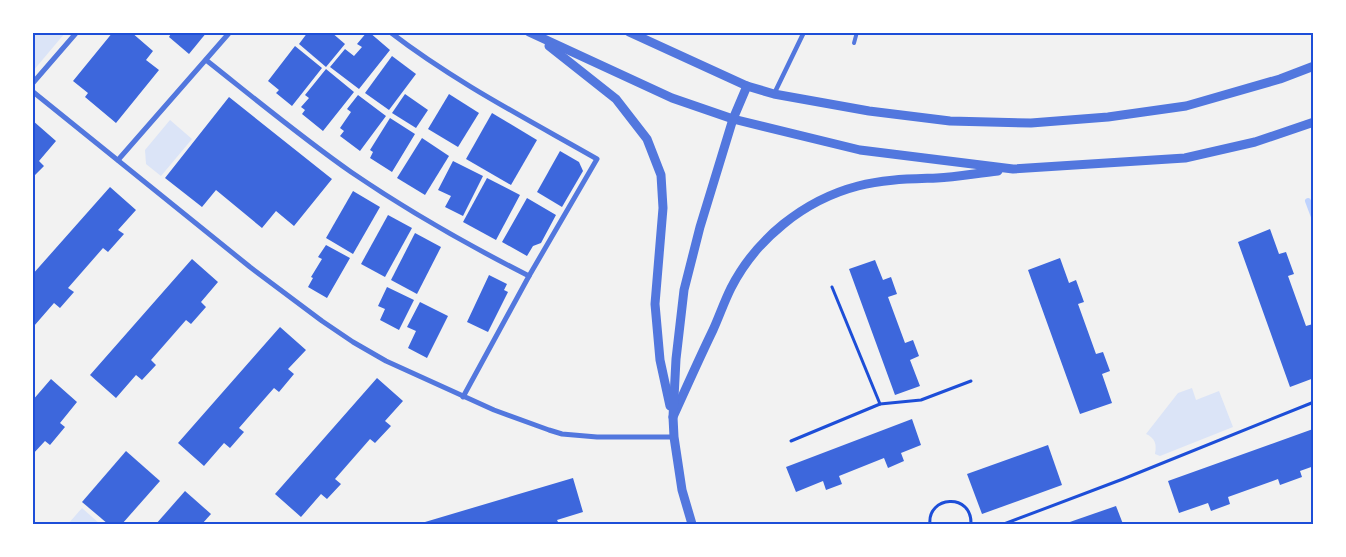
<svg xmlns="http://www.w3.org/2000/svg" width="1346" height="557" font-family="'Varela Round',sans-serif">
<style>
.green{fill:#dbe4f7}
.lines{fill:none;stroke-linecap:round;stroke-linejoin:round}
.stream{stroke:#bfd3fe;stroke-width:6}
.building{fill:#3d67dc}
.path{stroke:#1d4ed8;stroke-width:3}
.service{stroke:#5277de;stroke-width:4}
.pedestrian{stroke:#5277de;stroke-width:4.5}
.minor{stroke:#5277de;stroke-width:5}
.tertiary{stroke:#5277de;stroke-width:9}
.neatline{fill:none;stroke:#1d4ed8;stroke-width:2}
</style>
<rect width="100%" height="100%" fill="#f2f2f2"/>
<g class="green">
<path d="M33,32L65,33L33,71L32,33Z"/>
<path d="M170,120L192,139L161,176L146,164L145,150Z"/>
<path d="M1192,388L1196,400L1219,391L1233,427L1160,456L1155,454C1157,444 1155,438 1146,434L1178,393Z"/>
<path d="M82,508L100,524H68Z"/>
</g>
<g class="lines">
<path class="stream" d="M1308,201L1314,217"/>
</g>
<g class="building">
<path d="M113,32H131L153,51L146,60L159,70L116,123L85,97L88,93L73,81Z"/>
<path d="M172,32H207L189,54L169,37Z"/>
<path d="M308,32H331L345,44L326,67L299,44Z"/>
<path d="M367,32H369L390,50L359,89L330,67L345,49L354,56L362,47L357,44Z"/>
<path d="M295,46L322,68L292,106L276,93L279,90L268,81Z"/>
<path d="M392,56L416,74L389,110L365,93Z"/>
<path d="M326,69L354,92L323,131L302,114L305,110L301,107L309,98L305,95Z"/>
<path d="M405,94L428,110L416,128L392,113Z"/>
<path d="M449,94L479,113L458,147L428,129Z"/>
<path d="M358,95L386,116L360,151L340,136L344,131L340,128L351,112L347,109Z"/>
<path d="M229,97L332,179L294,226L276,211L262,228L216,190L202,207L165,178Z"/>
<path d="M492,113L537,140L511,185L466,159Z"/>
<path d="M390,118L415,134L392,172L370,158L373,152L370,150Z"/>
<path d="M32,120L56,141L39,161L44,166L32,178Z"/>
<path d="M422,138L449,156L425,195L397,178Z"/>
<path d="M560,151L579,162L583,171L562,207L537,192Z"/>
<path d="M453,161L483,176L463,216L445,207L451,196L438,190Z"/>
<path d="M487,178L520,195L496,240L463,222Z"/>
<path d="M110,187L136,210L118,230L124,234L108,252L103,248L68,288L74,292L60,308L54,303L34,326L32,275Z"/>
<path d="M353,191L380,207L353,254L326,238Z"/>
<path d="M527,198L556,215L541,243L533,246L527,256L502,242Z"/>
<path d="M388,215L412,228L385,277L361,264Z"/>
<path d="M1270,229L1279,254L1286,252L1294,274L1288,276L1306,326L1313,324L1314,326V346H1312L1314,378L1290,387L1238,242Z"/>
<path d="M415,233L441,247L417,294L391,280Z"/>
<path d="M326,245L350,258L327,298L308,287L313,278L311,277L322,259L318,257Z"/>
<path d="M1060,258L1069,283L1076,280L1084,302L1078,304L1096,354L1103,352L1110,371L1102,374L1112,403L1080,414L1028,270Z"/>
<path d="M192,259L218,282L201,302L206,307L191,324L186,320L151,360L156,365L142,380L136,375L116,398L90,375Z"/>
<path d="M875,260L883,280L891,277L897,294L888,297L905,343L913,340L919,356L910,360L920,386L895,395L849,269Z"/>
<path d="M489,275L507,284L504,290L508,292L488,332L467,322Z"/>
<path d="M387,287L414,300L399,330L380,320L385,309L378,306Z"/>
<path d="M420,302L448,316L427,358L408,348L416,331L407,327Z"/>
<path d="M280,327L306,350L288,369L294,374L279,392L274,388L239,428L244,432L230,448L224,443L204,466L178,443Z"/>
<path d="M377,378L403,401L385,421L391,426L375,443L370,439L335,479L341,484L327,499L321,494L301,517L275,494Z"/>
<path d="M51,379L77,402L60,423L65,427L50,445L45,441L32,455V401Z"/>
<path d="M912,419L921,445L901,453L904,461L888,468L884,458L839,476L842,484L826,490L823,481L796,492L786,467Z"/>
<path d="M1313,429L1314,466L1300,471L1302,477L1280,485L1278,479L1228,497L1230,504L1211,511L1208,503L1179,513L1168,481Z"/>
<path d="M1048,445L1062,485L982,514L967,474Z"/>
<path d="M126,451L160,481L122,524H108L82,502Z"/>
<path d="M573,478L583,512L557,520L559,524H426L425,522Z"/>
<path d="M185,491L211,514L202,524H156Z"/>
<path d="M1116,506L1123,524H1064Z"/>
</g>
<g class="lines">
<g class="path">
<path d="M832,287L880,404"/>
<path d="M791,441L880,404L921,400L971,381"/>
<path d="M930,524C927,496 972,492 971,524"/>
<path d="M1004,524L1123,479L1314,402"/>
</g>
<path class="service" d="M854,43L857,32"/>
<path class="pedestrian" d="M774,94L804,32"/>
<g class="minor">
<path d="M390,32C455,82 527,119 597,159L529,276L463,397"/>
<path d="M206,60C254,98 301,137 351,172C408,211 468,245 529,276"/>
<path d="M32,84L77,32"/>
<path d="M32,91L250,267L322,321L353,342L386,361L494,410L549,430L562,434L597,437H674"/>
<path d="M118,160L230,32"/>
</g>
<g class="tertiary">
<path d="M529,32L672,98L733,119L860,150L1013,169L1185,158L1255,142L1314,122"/>
<path d="M629,32L747,86L774,94L869,111L950,121L1031,123L1108,117L1186,106L1280,79L1314,66"/>
<path d="M549,46L616,99L647,139L661,175L663,208L655,304L660,360L670,406"/>
<path d="M673,417C686,388 699,359 713,330C719,317 724,302 731,288C756,239 804,200 858,186C884,179 910,179 937,178C957,177 978,173 998,171"/>
<path d="M692,524L682,490L674,437L673,417L676,359L684,290L700,227L733,119L747,86"/>
</g>
</g>
<rect width="1346" height="557" fill="none" stroke="#ffffff" stroke-width="68"/>
<rect x="34" y="34" width="1278" height="489" class="neatline"/>
</svg>
